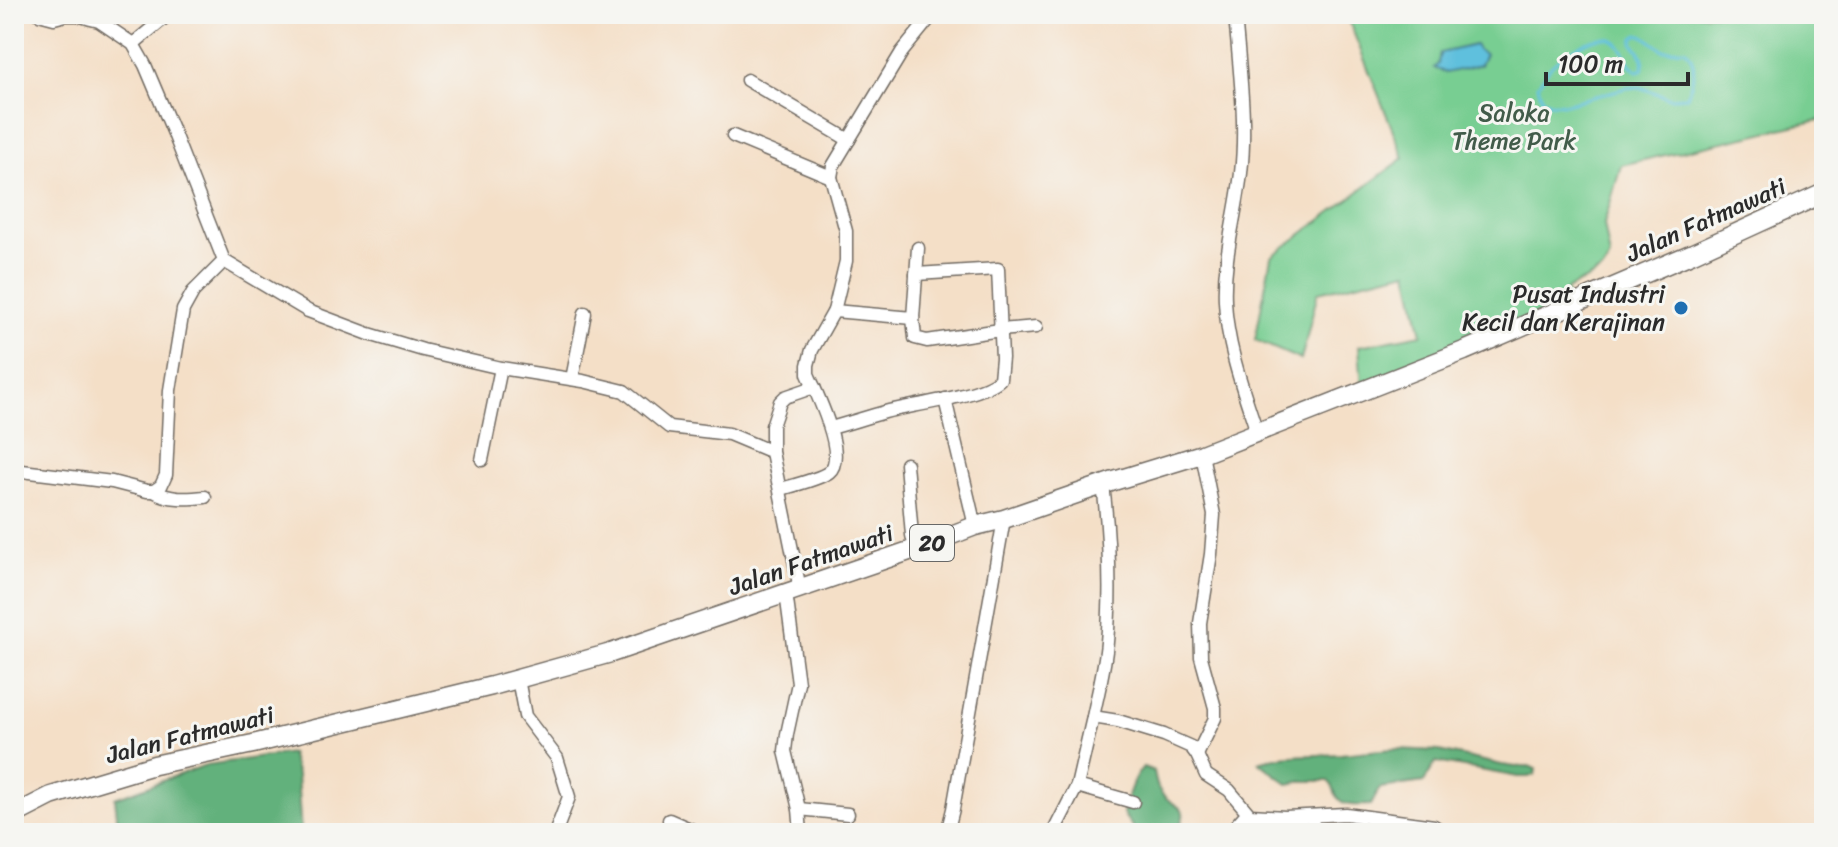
<svg xmlns="http://www.w3.org/2000/svg" width="1838" height="847" font-family="Sriracha,sans-serif">
<style>
.green{fill:#78ce92;stroke:#527c5e;stroke-width:2}
.forest{fill:#62b17c;stroke:#466e54;stroke-width:2}
.water{fill:#5ec0dd;stroke:#447684;stroke-width:2}
.lines{fill:none;stroke-linecap:round;stroke-linejoin:round}
.stream{stroke:#5ec0dd;stroke-width:3}
.minor-casing{stroke:#716a62;stroke-width:15}
.highway-casing{stroke:#716a62;stroke-width:21}
.minor{stroke:#fff;stroke-width:12}
.highway{stroke:#fff;stroke-width:18}
.poi-dot{fill:#1f6fb2;stroke:#f6f6f2;stroke-width:3}
.labels{text-anchor:middle;stroke-width:6;stroke-linejoin:round;paint-order:stroke}
.shield{fill:#f6f6f2;stroke:#686867;stroke-width:2}
.shield-label{font-size:22px;font-weight:bold;fill:#2b2b2b}
.park-label{font-size:24px;fill:#425c4a;stroke:#f6f6f2}
.street-label{font-size:24px;fill:#2b2b2b;stroke:#f6f6f2}
.poi-label{font-size:24px;fill:#2b2b2b;stroke:#f6f6f2;text-anchor:end}
</style>
<rect width="100%" height="100%" fill="#f6f6f2"/>
<filter id="ink" filterUnits="userSpaceOnUse"><feTurbulence type="fractalNoise" baseFrequency=".0125" numOctaves="2"/><feDisplacementMap in="SourceGraphic" scale="16" xChannelSelector="R" yChannelSelector="G"/><feConvolveMatrix kernelMatrix="1 2 1 2 8 2 1 2 1" color-interpolation-filters="sRGB"/></filter>
<filter id="wash" filterUnits="userSpaceOnUse"><feTurbulence type="fractalNoise" baseFrequency=".006" numOctaves="4" result="noise"/><feDisplacementMap in="SourceGraphic" scale="32" xChannelSelector="R" yChannelSelector="G"/><feGaussianBlur stdDeviation="1.8" result="paint"/><feColorMatrix in="noise" values="0 0 0 0 0 0 0 0 0 0 0 0 0 0 0 0 0 1.4 0 .05"/><feComposite in="paint" operator="in"/></filter>
<g filter="url(#wash)">
<rect width="100%" height="100%" fill="#f4dfc7"/>
<path class="green" d="M1346,14H1824V119L1621,165L1604,224L1610,258L1602,271L1566,290L1569,301L1362,389L1359,346L1422,334L1408,271L1318,292L1301,360L1255,340L1271,257L1404,158Z"/>
<g class="forest">
<path d="M1397,749L1439,751L1502,765L1516,767L1529,766L1536,769L1535,775L1528,777H1518L1436,762L1424,782L1380,788L1371,805C1361,805 1345,808 1338,798C1334,792 1335,787 1328,781H1305L1288,784L1259,762C1286,753 1313,756 1341,754C1360,752 1378,750 1397,749Z"/>
<path d="M290,753L297,775L301,833H117L118,827L115,798L206,765Z"/>
<path d="M1143,767L1154,771C1155,777 1156,786 1160,791C1172,810 1197,804 1174,833H1137L1123,814C1127,798 1132,779 1143,767Z"/>
</g>
<path class="water" d="M1475,45L1478,50L1485,54L1480,65L1446,73L1434,68L1438,64L1440,53Z"/>
<g class="lines">
<path class="stream" d="M1638,34L1644,36L1663,50L1685,49C1699,62 1693,80 1687,97L1670,98L1639,87L1626,88L1565,104L1552,103L1542,99L1538,85C1543,78 1547,70 1553,64C1565,53 1598,30 1615,41C1626,48 1625,64 1637,71L1642,70C1647,59 1640,52 1633,43L1634,38Z"/>
</g>
</g>
<g filter="url(#ink)">
<g class="lines">
<defs>
<g id="minor">
<path d="M39,14L54,18L66,15H78L91,19L99,21L133,44L145,65L173,131L224,261L308,311L369,334L423,350L501,368L583,381L624,391L669,427L729,434L772,452"/>
<path d="M1235,14C1239,67 1247,121 1241,173C1236,216 1223,258 1225,301C1227,347 1243,389 1257,432"/>
<path d="M133,44L169,14"/>
<path d="M747,80L849,140"/>
<path d="M733,136L831,177"/>
<path d="M918,248L913,318L915,338L927,341L1000,330L1036,327"/>
<path d="M834,311L913,318"/>
<path d="M572,379L585,313"/>
<path d="M945,399L975,526"/>
<path d="M831,428C849,423 867,417 885,412C912,405 983,396 1000,379L1002,358L998,269L916,274"/>
<path d="M482,460L501,368"/>
<path d="M906,464L912,535L915,549"/>
<path d="M14,470L112,482L147,491H154L161,486L166,475L170,390L183,310L193,292L224,261"/>
<path d="M1103,484C1109,537 1112,590 1107,642C1105,667 1098,692 1093,717L1118,721L1164,735L1191,747L1197,755L1206,775L1229,790L1250,815L1285,817L1346,814L1434,826L1445,833"/>
<path d="M781,489C792,486 822,478 829,472C848,456 816,392 808,374V365L812,350L834,311L846,261V231L831,177L833,166L902,52L933,14"/>
<path d="M154,491C169,500 187,499 205,497"/>
<path d="M800,589L772,452V426L780,402L785,397L814,387"/>
<path d="M786,593L798,683L787,734L785,751L799,809L801,833"/>
<path d="M518,679L525,716L557,758L569,797L556,831L557,833"/>
<path d="M1197,755L1215,718V708L1201,657L1200,623L1211,554L1214,515L1202,454"/>
<path d="M1077,786L1133,802"/>
<path d="M799,809L848,814"/>
<path d="M669,820L699,833"/>
<path d="M947,833L953,809L1004,519"/>
<path d="M1053,833L1077,786L1093,717"/>
<path d="M1229,833L1247,813"/>
<path d="M1312,833L1313,816"/>
</g>
<path id="highway" d="M14,815L51,796L154,765L253,744L492,686L611,653L915,549L975,526L1004,519L1114,481L1202,454L1464,351L1693,253L1824,193"/>
</defs>
<use href="#minor" class="minor-casing"/>
<use href="#highway" class="highway-casing"/>
<use href="#minor" class="minor"/>
<use href="#highway" class="highway"/>
</g>
</g>
<circle class="poi-dot" cx="1681" cy="308" r="8"/>
<g class="labels">
<rect class="shield" x="910" y="525" width="44" height="36" rx="6"/>
<g class="shield-label">
<text x="932" y="551">20</text>
</g>
<g class="park-label">
<text x="1514" y="121">Saloka<tspan x="1514" dy="28">Theme Park</tspan></text>
</g>
<g class="street-label">
<text transform="translate(1706 220) rotate(-24)" y="8">Jalan Fatmawati</text>
<text transform="translate(811 560) rotate(-19)" y="8">Jalan Fatmawati</text>
<text transform="translate(190 735) rotate(-14)" y="8">Jalan Fatmawati</text>
</g>
<g class="poi-label">
<text x="1665" y="302">Pusat Industri<tspan x="1665" dy="28">Kecil dan Kerajinan</tspan></text>
</g>
</g>
<rect width="1838" height="847" fill="none" stroke="#f6f6f2" stroke-width="48"/>
<path d="M1546 72v12h142v-12" fill="none" stroke="#2b2b2b" stroke-width="4"/>
<text x="1558" y="72" font-size="24" fill="#2b2b2b" stroke="#f6f6f2" stroke-width="6" paint-order="stroke">100 m</text>
</svg>
